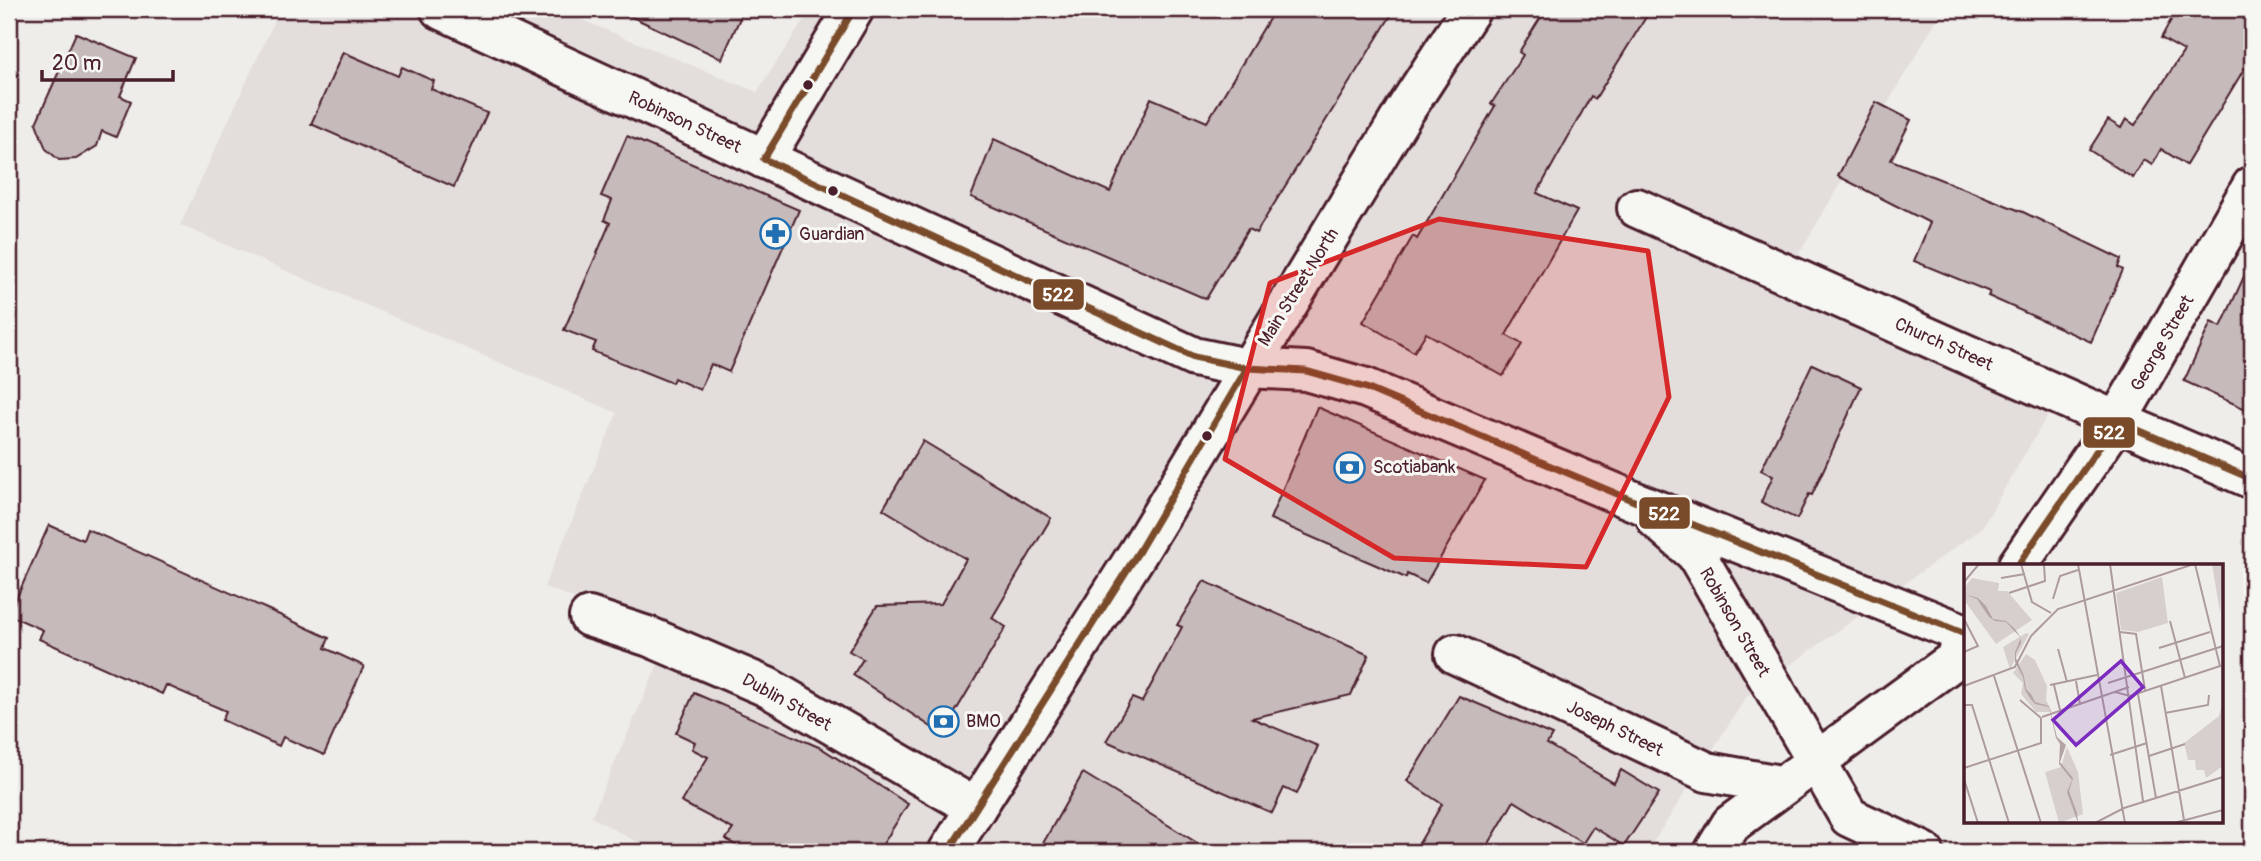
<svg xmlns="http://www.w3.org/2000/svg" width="2261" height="861" font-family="Pangolin,sans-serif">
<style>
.built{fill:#e3dedc}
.building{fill:#c6babb;stroke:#4a1f2b;stroke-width:2}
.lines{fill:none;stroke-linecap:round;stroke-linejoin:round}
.minor-casing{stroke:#4a1f2b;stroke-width:44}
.tertiary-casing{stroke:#4a1f2b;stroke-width:44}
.primary-casing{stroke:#4a1f2b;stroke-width:44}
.minor{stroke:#f6f6f2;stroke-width:38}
.tertiary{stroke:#f6f6f2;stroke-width:38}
.primary{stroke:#f6f6f2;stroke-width:38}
.bus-1-casing{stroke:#f6f6f2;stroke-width:12}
.bus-1{stroke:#7a4b2a;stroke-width:7}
.marked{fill:#d62828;fill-opacity:0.2;stroke:#d62828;stroke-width:5;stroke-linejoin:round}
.bus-dot{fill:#4a1f2b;stroke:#f6f6f2;stroke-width:2.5}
.labels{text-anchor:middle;stroke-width:6;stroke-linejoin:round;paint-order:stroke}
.street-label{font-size:18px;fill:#4a1f2b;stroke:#f6f6f2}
.poi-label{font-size:18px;fill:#4a1f2b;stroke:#f6f6f2;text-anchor:start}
.inset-road{fill:none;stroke:#ad9b9e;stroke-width:2}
.view{fill:#7b2cbf;fill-opacity:0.15;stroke:#7b2cbf;stroke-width:3.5}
.inset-edge{fill:none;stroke:#4a1f2b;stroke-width:3.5}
.line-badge{stroke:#f6f6f2;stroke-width:2.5}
.badge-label{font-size:19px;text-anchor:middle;font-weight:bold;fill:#fff}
</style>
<rect width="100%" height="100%" fill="#efedea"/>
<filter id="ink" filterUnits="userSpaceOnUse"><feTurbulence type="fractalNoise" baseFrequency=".0143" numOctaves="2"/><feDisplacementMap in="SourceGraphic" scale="14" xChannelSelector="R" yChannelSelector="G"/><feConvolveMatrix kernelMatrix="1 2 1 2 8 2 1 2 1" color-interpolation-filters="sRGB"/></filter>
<g filter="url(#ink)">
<path class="built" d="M280,9H555L757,92L811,9H1943L1783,281L2049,413L1981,529L1747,696L1647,852H655L591,817L671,634L544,587L617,413L180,225Z"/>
<g class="building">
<path d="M615,9H744L722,59Z"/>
<path d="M1275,9H1395L1256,233L1248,229L1206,299L971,197L994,139L1110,192L1151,98L1207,122Z"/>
<path d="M1546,9H1651L1595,99L1591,96L1537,193L1577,211L1506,335L1522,344L1503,376L1426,333L1414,352L1363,322L1413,236L1417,239L1495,106L1491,104L1523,55L1519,52Z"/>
<path d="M2177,9H2252V56L2186,165L2161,149L2152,165L2144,160L2133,178L2089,150L2108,120L2121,128L2126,119L2135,125L2184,51L2161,38Z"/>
<path d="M76,33L136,58L120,96L131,101L116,137L102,131L97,146L76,159L59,160L46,149L36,123Z"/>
<path d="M343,52L398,76L402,67L434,81L431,89L487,113L454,187L311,124Z"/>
<path d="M1876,102L1911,120L1891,160L2023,212L2121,259L2118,267L2123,270L2091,342L1988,296L1990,292L1914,261L1930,223L1838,176Z"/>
<path d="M627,136L799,210L729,372L711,364L700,390L674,378L672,383L592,351L596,342L564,330L610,223L604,220L612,200L601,196Z"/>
<path d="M2252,259V412L2184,381L2211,322L2221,327Z"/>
<path d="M1812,364L1861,387L1812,495L1809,494L1797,519L1761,502L1773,476L1761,470Z"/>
<path d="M1317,407L1485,480L1426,583L1407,574L1406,578L1270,519Z"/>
<path d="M923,441L1051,518L992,618L1006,627L942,734L853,675L863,659L849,651L877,606L941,604L966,559L883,509Z"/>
<path d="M49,525L83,540L87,529L269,610L329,638L325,648L364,666L324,755L283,737L279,746L222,720L226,711L166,685L162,694L39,639L43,630L9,615Z"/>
<path d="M1204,581L1369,655L1351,695L1252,718L1318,746L1297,794L1284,788L1272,813L1106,741L1132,698L1142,702L1182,627L1177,625Z"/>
<path d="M694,693L821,748L908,804L878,852H745L726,839L733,829L681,802L708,757L692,749L695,742L676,733Z"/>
<path d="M1459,696L1552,735L1547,744L1614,783L1621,770L1659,793L1624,846L1593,827L1583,843L1514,801L1484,852H1414L1442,804L1407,781Z"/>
<path d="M1083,773L1212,852H1038Z"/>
</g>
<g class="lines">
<defs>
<g id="minor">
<path d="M440,9L1194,357L1247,368"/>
<path d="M764,159L854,9"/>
<path d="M1637,208L2117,421L2252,186"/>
<path d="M589,617L650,637L767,687L976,808"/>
<path d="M1455,654L1707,772L1780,785"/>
<path d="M1714,852L1731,824L1953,661L1965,642"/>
</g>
<g id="tertiary">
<path d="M1247,368L1306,371L1366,388L1634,501L1965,634"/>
<path d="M1657,520L1696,554L1849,817L1924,852"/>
<path d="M2018,565L2117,421L2252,479"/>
</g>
<path id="primary" d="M948,852L1139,551L1404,112L1471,9"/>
</defs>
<use href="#minor" class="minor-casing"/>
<use href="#tertiary" class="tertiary-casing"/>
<use href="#primary" class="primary-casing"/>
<use href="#minor" class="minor"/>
<use href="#tertiary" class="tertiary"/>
<use href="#primary" class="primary"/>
<defs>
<g id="bus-1">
<path d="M764,159L1194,357L1247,368L1306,371L1366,388L1634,501L1965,634"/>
<path d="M764,159L854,9"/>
<path d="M2018,565L2117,421L2252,479"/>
<path d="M948,852L1139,551L1247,368"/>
</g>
</defs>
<use href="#bus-1" class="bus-1-casing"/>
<use href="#bus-1" class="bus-1"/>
</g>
</g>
<path class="marked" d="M1439,219L1648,251L1669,397L1586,567L1394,558L1225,459L1270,283Z"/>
<defs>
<symbol id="pharmacy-ring" viewBox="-11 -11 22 22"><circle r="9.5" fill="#f6f6f2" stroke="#1f6fb2" stroke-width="1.5"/><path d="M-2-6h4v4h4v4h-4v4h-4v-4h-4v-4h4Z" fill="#1f6fb2"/></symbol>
<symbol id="bank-ring" viewBox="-11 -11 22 22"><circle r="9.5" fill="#f6f6f2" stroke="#1f6fb2" stroke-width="1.5"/><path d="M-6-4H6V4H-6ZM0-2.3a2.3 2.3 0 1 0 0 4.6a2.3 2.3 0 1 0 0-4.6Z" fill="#1f6fb2"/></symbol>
</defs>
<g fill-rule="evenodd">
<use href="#pharmacy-ring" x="758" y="216" width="35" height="35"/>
<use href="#bank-ring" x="1332" y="450" width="35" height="35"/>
<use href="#bank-ring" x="926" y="704" width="35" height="35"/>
</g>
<g class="bus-dot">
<circle cx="808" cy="85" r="6"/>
<circle cx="833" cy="191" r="6"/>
<circle cx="1207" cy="436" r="6"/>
</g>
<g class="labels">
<g class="street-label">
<text transform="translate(685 122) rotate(25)" y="6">Robinson Street</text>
<text transform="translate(1298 287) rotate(-58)" y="6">Main Street North</text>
<text transform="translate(2162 343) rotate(-60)" y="6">George Street</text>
<text transform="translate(1944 344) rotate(24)" y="6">Church Street</text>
<text transform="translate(1735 622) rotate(60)" y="6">Robinson Street</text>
<text transform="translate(787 702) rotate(29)" y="6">Dublin Street</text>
<text transform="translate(1615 728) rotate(26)" y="6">Joseph Street</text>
</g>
<g class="poi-label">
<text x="799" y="240">Guardian</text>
<text x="1373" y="473">Scotiabank</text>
<text x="966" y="727">BMO</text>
</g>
</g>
<g transform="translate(1964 564)">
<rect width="259" height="259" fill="#efedea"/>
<path d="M248,0H259L256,49ZM198,13L204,59L174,68L157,66L152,29ZM8,14L35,19L34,27H43L68,56L32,80L0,36V24ZM62,69L65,70L46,105L39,83ZM62,90L71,96L83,122L82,136L88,148H72L57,130L59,119L49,109ZM259,136V202L242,214L240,206H232L231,196H224L220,179L255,152ZM103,183L114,208L119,250L95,259L81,208L97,203Z" fill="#d7cfce"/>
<path d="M0,30L14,34L22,42L29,55L42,57L51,65L57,74V79L52,89V94L60,112L62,125L67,130L71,138L85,142L93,173L102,181L96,198L109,214L105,227L113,249L114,259L103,228L108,216L95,200L96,180L92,174L85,143L71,140L66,134L61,126L59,113L51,98V88L57,74L42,58L31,57L25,53L13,35Z" fill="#b4a4a5"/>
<path class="inset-road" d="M57,0L68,38L87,49M114,0L161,259M146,0L179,237M37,14L61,10M0,18L15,0M45,29L81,17L80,0M89,35L96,12L114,6M0,55L14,82L0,88M206,57L221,114M156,68L172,70L181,126M195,84L246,68M94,85L103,118M30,112L77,259M112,117L116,140M144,119L259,82M86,121L133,111M90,121L96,146M0,122L51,103L67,72L94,45L230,0M197,122L220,256M151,128L166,132L256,102L231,0M174,130L192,234M56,136L77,154M0,141H8L45,259M201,149L244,141L245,131M78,153L165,123M146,191L183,179M185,192L221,180M0,204L77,179V154M0,215L14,259M131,259L160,244L259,213M210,259L259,246"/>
<path class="view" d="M157,97L179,123L112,181L89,156Z"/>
<rect width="259" height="259" class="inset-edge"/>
</g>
<g class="line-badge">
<rect x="1032" y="278" width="53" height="33" rx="7" fill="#7a4b2a"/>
<rect x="2082" y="416" width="54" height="33" rx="7" fill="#7a4b2a"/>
<rect x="1638" y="496" width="53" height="34" rx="7" fill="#7a4b2a"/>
</g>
<g class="badge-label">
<text x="1058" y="301">522</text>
<text x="2109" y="439">522</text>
<text x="1664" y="520">522</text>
</g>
<rect width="2261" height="861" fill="none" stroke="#f6f6f2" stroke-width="35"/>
<rect x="18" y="18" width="2226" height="826" fill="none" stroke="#4a1f2b" stroke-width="2.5" filter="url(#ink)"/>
<path d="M42 70v10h131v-10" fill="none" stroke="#4a1f2b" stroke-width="3.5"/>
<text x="52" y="70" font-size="21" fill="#4a1f2b" stroke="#f6f6f2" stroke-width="5" paint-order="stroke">20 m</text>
</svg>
